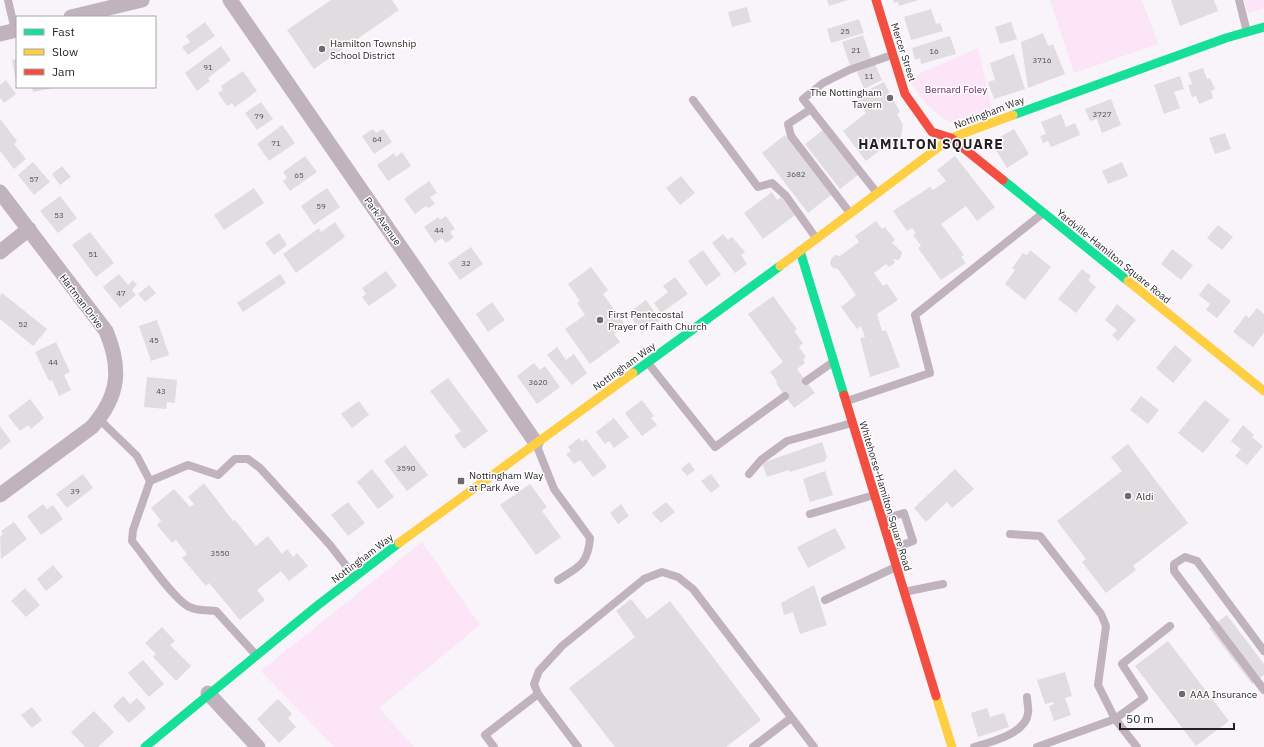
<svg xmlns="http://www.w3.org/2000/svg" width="1264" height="747" font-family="'IBM Plex Sans',sans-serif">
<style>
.green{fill:#fbe5f7}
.building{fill:#e0dcdf}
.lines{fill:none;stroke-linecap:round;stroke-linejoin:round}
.lane{stroke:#c1b3be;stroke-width:8}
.street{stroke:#c1b3be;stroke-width:15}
.fast{stroke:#16e098;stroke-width:9}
.slow{stroke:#ffcf43;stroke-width:9}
.jam{stroke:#f24e42;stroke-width:9}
.poi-dot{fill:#6e6a6d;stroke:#fff;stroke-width:1.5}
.labels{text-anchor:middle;stroke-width:3;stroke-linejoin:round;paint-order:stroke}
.number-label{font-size:8px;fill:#524e51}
.poi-label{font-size:10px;fill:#231f22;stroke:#fff;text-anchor:start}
.street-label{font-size:10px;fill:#231f22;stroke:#fff}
.park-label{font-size:10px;fill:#6b1761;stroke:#fff}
.district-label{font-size:14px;font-weight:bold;letter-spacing:1px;fill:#231f22;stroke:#fff}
</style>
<rect width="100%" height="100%" fill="#f9f4f9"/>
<g class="green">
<path d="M1050,0H1142L1158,44L1074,73Z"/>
<path d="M1244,0H1264V9L1248,13Z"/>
<path d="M978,48L992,109L950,122C934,113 916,95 909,78Z"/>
<path d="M422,542L480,625L379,708L414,747H334L261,671Z"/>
</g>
<g class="building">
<path d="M331,0H392L399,10L314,69L287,30Z"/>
<path d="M827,0H848L829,6Z"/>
<path d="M893,0H919L899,6L898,2L894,3Z"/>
<path d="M1171,0H1214L1218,11L1180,26Z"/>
<path d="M747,7L751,22L732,27L728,12Z"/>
<path d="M931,9L936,24L940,23L943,31L911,40L904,17Z"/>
<path d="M859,19L864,33L831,43L827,29Z"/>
<path d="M205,22L215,36L188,55L182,47L190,42L186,36Z"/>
<path d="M1011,22L1017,39L1000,44L995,27Z"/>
<path d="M1043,33L1048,46L1053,44L1065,74L1028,88L1021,42Z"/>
<path d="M863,35L871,58L850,65L842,42Z"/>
<path d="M950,36L956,54L921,64L920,58L915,60L912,48Z"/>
<path d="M221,46L231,60L208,78L210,81L197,91L185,73Z"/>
<path d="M1014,54L1025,89L994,99L988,82L995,80L990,63Z"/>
<path d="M17,59V82H16L12,60Z"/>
<path d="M875,64L882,80L864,89L857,72Z"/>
<path d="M1203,68L1207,79L1210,78L1215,89L1211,91L1213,98L1199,104L1196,96L1192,97L1188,85L1192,84L1188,73Z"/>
<path d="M243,71L257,91L235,107L232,103L227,106L218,93L223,90L221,86Z"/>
<path d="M1180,76L1184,89L1174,92L1180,108L1164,114L1154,85Z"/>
<path d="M6,80L16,94L4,103L0,98V85Z"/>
<path d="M884,82L900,112L897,114L903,125L901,138L892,145L890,143L866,161L843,131L866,113L856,96Z"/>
<path d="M32,87H53V88L33,92Z"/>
<path d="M1111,99L1121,125L1102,133L1097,119L1090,121L1085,109Z"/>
<path d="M261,102L273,119L257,130L245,113Z"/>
<path d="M1061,114L1066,127L1075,123L1080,135L1051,147L1048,141L1043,143L1040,136L1046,134L1041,122Z"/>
<path d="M0,119L17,141L14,144L26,159L14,169L0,151Z"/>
<path d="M282,125L295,143L269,161L257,144Z"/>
<path d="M373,129L376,133L383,129L392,142L374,154L362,136Z"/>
<path d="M1014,129L1029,154L1007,168L991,142Z"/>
<path d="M823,130L858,175L840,189L805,144Z"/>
<path d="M1225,133L1231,149L1215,154L1209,138Z"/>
<path d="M785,135L831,195L808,213L762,153Z"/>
<path d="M402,152L411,166L388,181L377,165L394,153L396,157Z"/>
<path d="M305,156L317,172L290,191L283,181L287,178L283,172Z"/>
<path d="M955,156L995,207L977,221L966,206L941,224L964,255L961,257L966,263L941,280L918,248L921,246L913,235L916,233L912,228L907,231L893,211L930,187L933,190L946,181L937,170Z"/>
<path d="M33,162L50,182L34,195L18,175Z"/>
<path d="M1122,162L1128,176L1108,184L1102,171Z"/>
<path d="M62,166L71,177L60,185L52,174Z"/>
<path d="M681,176L695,193L680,205L666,188Z"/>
<path d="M429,181L437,193L430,197L435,204L428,208L426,206L415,214L404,199Z"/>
<path d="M254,188L264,203L224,230L214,215Z"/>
<path d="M327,188L340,207L314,225L301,206Z"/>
<path d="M772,192L777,200L781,197L795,215L763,239L744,213Z"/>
<path d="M60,196L77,218L58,233L40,211Z"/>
<path d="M446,216L455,229L450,232L454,237L446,243L442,238L435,243L424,227L438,217L440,220Z"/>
<path d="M876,221L882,229L885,227L895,240L892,243L902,252L901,257L898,260L893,259L895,263L889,267L886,264L874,273L883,286L887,284L898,300L877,314L882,331L886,330L900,367L870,377L860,338L865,337L861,326L857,329L841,307L856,295L838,269L833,268L830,264L831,259L835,255L840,256L859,242L855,236Z"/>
<path d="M335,222L345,237L296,273L283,254L319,228L321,232Z"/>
<path d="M1218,225L1233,237L1222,250L1207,238Z"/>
<path d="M90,232L114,263L96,277L72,245Z"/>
<path d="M279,233L287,245L274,255L265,243Z"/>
<path d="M723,234L728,240L732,237L745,252L741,255L747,264L735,273L712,243Z"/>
<path d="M471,247L483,264L460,280L448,263Z"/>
<path d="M1172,249L1193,265L1181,280L1161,264Z"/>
<path d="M703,250L721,275L706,286L688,261Z"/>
<path d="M1030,250L1051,267L1025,300L1005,284L1015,270L1012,268L1023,253L1027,255Z"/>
<path d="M591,267L608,290L603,294L626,326L614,334L620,342L590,364L565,329L585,315L577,303L580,301L568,284Z"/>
<path d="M1082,269L1091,276L1088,280L1096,287L1076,313L1058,299Z"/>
<path d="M386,271L397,286L369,306L362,297L366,294L362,288Z"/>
<path d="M119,274L128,285L133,280L137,285L132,290L136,295L120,308L103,287Z"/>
<path d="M280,274L286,283L243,312L237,303Z"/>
<path d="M675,277L688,294L661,313L654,303L668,292L663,286Z"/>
<path d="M1208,283L1231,301L1217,318L1206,310L1210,304L1199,295Z"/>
<path d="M149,285L156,293L145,302L138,294Z"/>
<path d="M2,293L47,329L33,346L0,319V296Z"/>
<path d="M773,296L797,329L794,331L803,343L799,347L806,357L803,359L805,363L797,369L815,393L794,408L776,383L777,381L770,372L783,362L748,314Z"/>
<path d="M646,300L660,320L642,333L628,313Z"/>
<path d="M492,302L505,320L488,332L476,314Z"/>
<path d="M1117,304L1136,320L1118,341L1112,335L1117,330L1105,320Z"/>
<path d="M1257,308L1264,314V333L1253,347L1233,332L1246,315L1249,318Z"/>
<path d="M157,320L169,355L151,361L139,326Z"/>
<path d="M56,342L70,372L64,375L71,390L59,396L52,380L49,381L35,352Z"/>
<path d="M1175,345L1192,360L1173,383L1156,368Z"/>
<path d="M557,347L566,360L574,354L587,373L572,385L547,355Z"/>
<path d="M534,363L540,370L545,366L560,387L537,404L517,376Z"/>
<path d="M147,377L177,380L175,403L167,402L166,409L144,407Z"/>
<path d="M448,378L488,431L464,449L454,436L461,431L430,391Z"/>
<path d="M1141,396L1159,410L1148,424L1130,410Z"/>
<path d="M30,399L44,418L31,429L28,425L20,431L8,416Z"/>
<path d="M642,400L654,416L651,418L657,425L642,436L625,413Z"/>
<path d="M1205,400L1230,420L1203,453L1178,433Z"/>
<path d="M359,401L369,415L352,428L341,414Z"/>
<path d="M614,418L629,437L614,448L609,441L605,444L596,432Z"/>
<path d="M1243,425L1254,435L1252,437L1263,446L1247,465L1235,456L1241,449L1231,441Z"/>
<path d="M0,426L11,441L0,450Z"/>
<path d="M579,438L582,442L586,439L607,467L593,477L580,460L574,464L566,454L571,451L568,447Z"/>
<path d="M822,442L827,457L825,461L790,472L789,470L767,477L762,463Z"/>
<path d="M1128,444L1188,523L1133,566L1136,570L1106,593L1082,562L1086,559L1057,521L1122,471L1111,457Z"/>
<path d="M405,445L428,475L407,491L384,461Z"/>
<path d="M689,462L695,470L687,476L681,469Z"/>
<path d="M372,469L394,497L378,509L357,482Z"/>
<path d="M955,469L974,489L952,508L947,502L926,522L914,508Z"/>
<path d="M825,471L833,495L810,502L803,479Z"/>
<path d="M83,474L93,488L67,508L56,494Z"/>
<path d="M711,474L720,486L711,493L701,481Z"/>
<path d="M204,483L233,521L235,520L256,546L268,536L282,554L287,549L293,557L297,553L308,566L289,581L281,571L257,590L265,600L240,620L209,583L206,586L182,558L187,554L176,540L172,543L157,525L161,521L151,508L174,489L190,507L194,504L188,497Z"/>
<path d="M530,484L547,507L542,511L561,537L536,555L500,505Z"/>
<path d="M348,502L365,523L348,536L331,515Z"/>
<path d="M666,502L675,512L661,523L652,513Z"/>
<path d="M43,504L47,509L53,505L63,519L41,535L27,516Z"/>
<path d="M621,504L629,516L618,524L610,513Z"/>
<path d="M14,522L27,539L1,559L0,537L3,534L1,531Z"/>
<path d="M835,528L846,548L808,568L797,547Z"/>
<path d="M53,565L63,577L46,591L37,579Z"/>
<path d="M814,585L827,625L800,634L793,612L784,615L781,603Z"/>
<path d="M25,588L40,605L26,617L11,601Z"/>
<path d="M631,599L647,619L670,601L761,720L726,747H615L569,688L635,637L616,611Z"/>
<path d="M1227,615L1264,664V675L1252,684L1209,628Z"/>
<path d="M162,627L175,641L170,645L191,666L176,681L153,657L156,654L145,643Z"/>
<path d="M1168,641L1229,721L1196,746L1135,666Z"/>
<path d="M143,660L164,684L149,697L128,673Z"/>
<path d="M1065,672L1072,696L1065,698L1071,715L1054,721L1049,706L1054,704L1053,702L1045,704L1037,680Z"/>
<path d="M123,696L130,704L137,698L146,708L129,723L113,706Z"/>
<path d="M278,699L292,714L288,718L296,727L279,743L257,719Z"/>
<path d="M32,707L42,720L32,728L21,715Z"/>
<path d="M987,708L990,717L1004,713L1009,727L978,737L971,713Z"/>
<path d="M94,711L114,732L98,747H85L71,732Z"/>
</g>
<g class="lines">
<g class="lane">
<path d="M8,0L15,30"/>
<path d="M1239,0L1247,32"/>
<path d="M693,100L758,187L772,183L786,196L816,238"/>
<path d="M811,109L788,124L791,136L850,213"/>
<path d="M877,193L803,99L823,83L849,70L892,55"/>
<path d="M648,363L715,447L785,396"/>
<path d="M806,381L833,362"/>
<path d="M847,401L930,373L915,315L1042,214"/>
<path d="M99,419L137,456L150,481L133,530L132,541C146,558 169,593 186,605C194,611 206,610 216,611L256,655"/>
<path d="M536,444L554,489L590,538C588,565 578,567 558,580"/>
<path d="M749,474L761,460L787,441L852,423"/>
<path d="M150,481L188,465L218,475L235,459H248L260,468L330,545L354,576"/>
<path d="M810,514L874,495"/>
<path d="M882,519L904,513L913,541L892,549"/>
<path d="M1010,534L1040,536L1101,614L1106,626L1098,685L1115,719L1137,747"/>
<path d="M904,592L943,584"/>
<path d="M825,600L896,567"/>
<path d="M1264,651L1197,561L1185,557L1174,564V571L1264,690"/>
<path d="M494,747L485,735L538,694"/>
<path d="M578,747L538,694L534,684L539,671L562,646L644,579L662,572L678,577L693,589L814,747"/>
<path d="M753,747L791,718"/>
<path d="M974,747C990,742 1026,734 1028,713C1029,709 1027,702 1027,697"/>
<path d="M1037,747L1115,719L1144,698L1122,664L1170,626"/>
</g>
<g class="street">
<path d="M230,0L536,443"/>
<path d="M71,17L142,0"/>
<path d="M0,34L17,30"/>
<path d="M0,192L106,331C122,369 119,396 92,427L0,495"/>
<path d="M0,252L29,229"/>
<path d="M208,693L258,747"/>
</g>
<g class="fast">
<path d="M1013,115L1226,38L1264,27"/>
<path d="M1003,180L1128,281"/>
<path d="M800,251L844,395"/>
<path d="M633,373L780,266"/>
<path d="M145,747L318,605L399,543"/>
</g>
<g class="slow">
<path d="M780,266L951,138L1013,115"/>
<path d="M1128,281L1264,391"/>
<path d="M399,543L633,373"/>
<path d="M936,696L952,747"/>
</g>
<g class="jam">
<path d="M876,0L905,94L932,132L951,138L1003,180"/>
<path d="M844,395L936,696"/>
</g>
</g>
<g class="poi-dot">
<circle cx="322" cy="49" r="4"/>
<circle cx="890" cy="98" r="4"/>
<circle cx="600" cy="320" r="4"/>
<rect x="457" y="477" width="8" height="8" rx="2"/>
<circle cx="1128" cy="496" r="4"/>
<circle cx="1182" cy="694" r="4"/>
</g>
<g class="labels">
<g class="number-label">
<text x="845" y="34">25</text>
<text x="856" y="53">21</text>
<text x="934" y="54">16</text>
<text x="1042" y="63">3716</text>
<text x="208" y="70">91</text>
<text x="869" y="79">11</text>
<text x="1102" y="117">3727</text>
<text x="259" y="119">79</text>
<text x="377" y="142">64</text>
<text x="276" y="146">71</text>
<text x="796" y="177">3682</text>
<text x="299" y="178">65</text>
<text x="34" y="182">57</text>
<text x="321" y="209">59</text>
<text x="59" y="218">53</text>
<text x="439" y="233">44</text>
<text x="93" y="257">51</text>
<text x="466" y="266">32</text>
<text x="121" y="296">47</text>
<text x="23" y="327">52</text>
<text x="154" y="343">45</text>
<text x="53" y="365">44</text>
<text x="538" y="385">3620</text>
<text x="161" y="394">43</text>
<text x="406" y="471">3590</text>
<text x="75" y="494">39</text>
<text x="220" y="556">3550</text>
</g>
<g class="poi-label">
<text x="330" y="47">Hamilton Township<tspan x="330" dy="12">School District</tspan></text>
<text x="882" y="96" text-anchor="end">The Nottingham<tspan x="882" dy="12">Tavern</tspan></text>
<text x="608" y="318">First Pentecostal<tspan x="608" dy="12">Prayer of Faith Church</tspan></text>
<text x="469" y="479">Nottingham Way<tspan x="469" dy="12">at Park Ave</tspan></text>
<text x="1136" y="500">Aldi</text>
<text x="1190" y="698">AAA Insurance</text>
</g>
<g class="street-label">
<text transform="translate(904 52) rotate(72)" y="4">Mercer Street</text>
<text transform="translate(989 112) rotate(-21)" y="4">Nottingham Way</text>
<text transform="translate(383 221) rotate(55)" y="4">Park Avenue</text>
<text transform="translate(1114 256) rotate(39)" y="4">Yardville-Hamilton Square Road</text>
<text transform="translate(82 301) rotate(53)" y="4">Hartman Drive</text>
<text transform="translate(624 366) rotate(-36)" y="4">Nottingham Way</text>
<text transform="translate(886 496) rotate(73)" y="4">Whitehorse-Hamilton Square Road</text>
<text transform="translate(362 558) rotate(-37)" y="4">Nottingham Way</text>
</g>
<g class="park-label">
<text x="956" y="93">Bernard Foley</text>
</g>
<g class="district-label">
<text x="931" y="149">HAMILTON SQUARE</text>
</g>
</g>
<rect x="16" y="16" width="140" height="72" fill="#ffffff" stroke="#a7a5a7"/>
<rect x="24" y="29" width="20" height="6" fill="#16e098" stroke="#a7a5a7"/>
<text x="52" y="36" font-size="12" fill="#231f22">Fast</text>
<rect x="24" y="49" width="20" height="6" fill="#ffcf43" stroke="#a7a5a7"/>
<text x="52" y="56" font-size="12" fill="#231f22">Slow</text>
<rect x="24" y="69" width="20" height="6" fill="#f24e42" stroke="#a7a5a7"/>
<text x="52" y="76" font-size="12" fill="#231f22">Jam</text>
<path d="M1120 723v6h114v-6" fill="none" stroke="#231f22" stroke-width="2"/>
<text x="1126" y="723" font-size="12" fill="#231f22" stroke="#ffffff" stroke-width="3" paint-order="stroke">50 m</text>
</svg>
